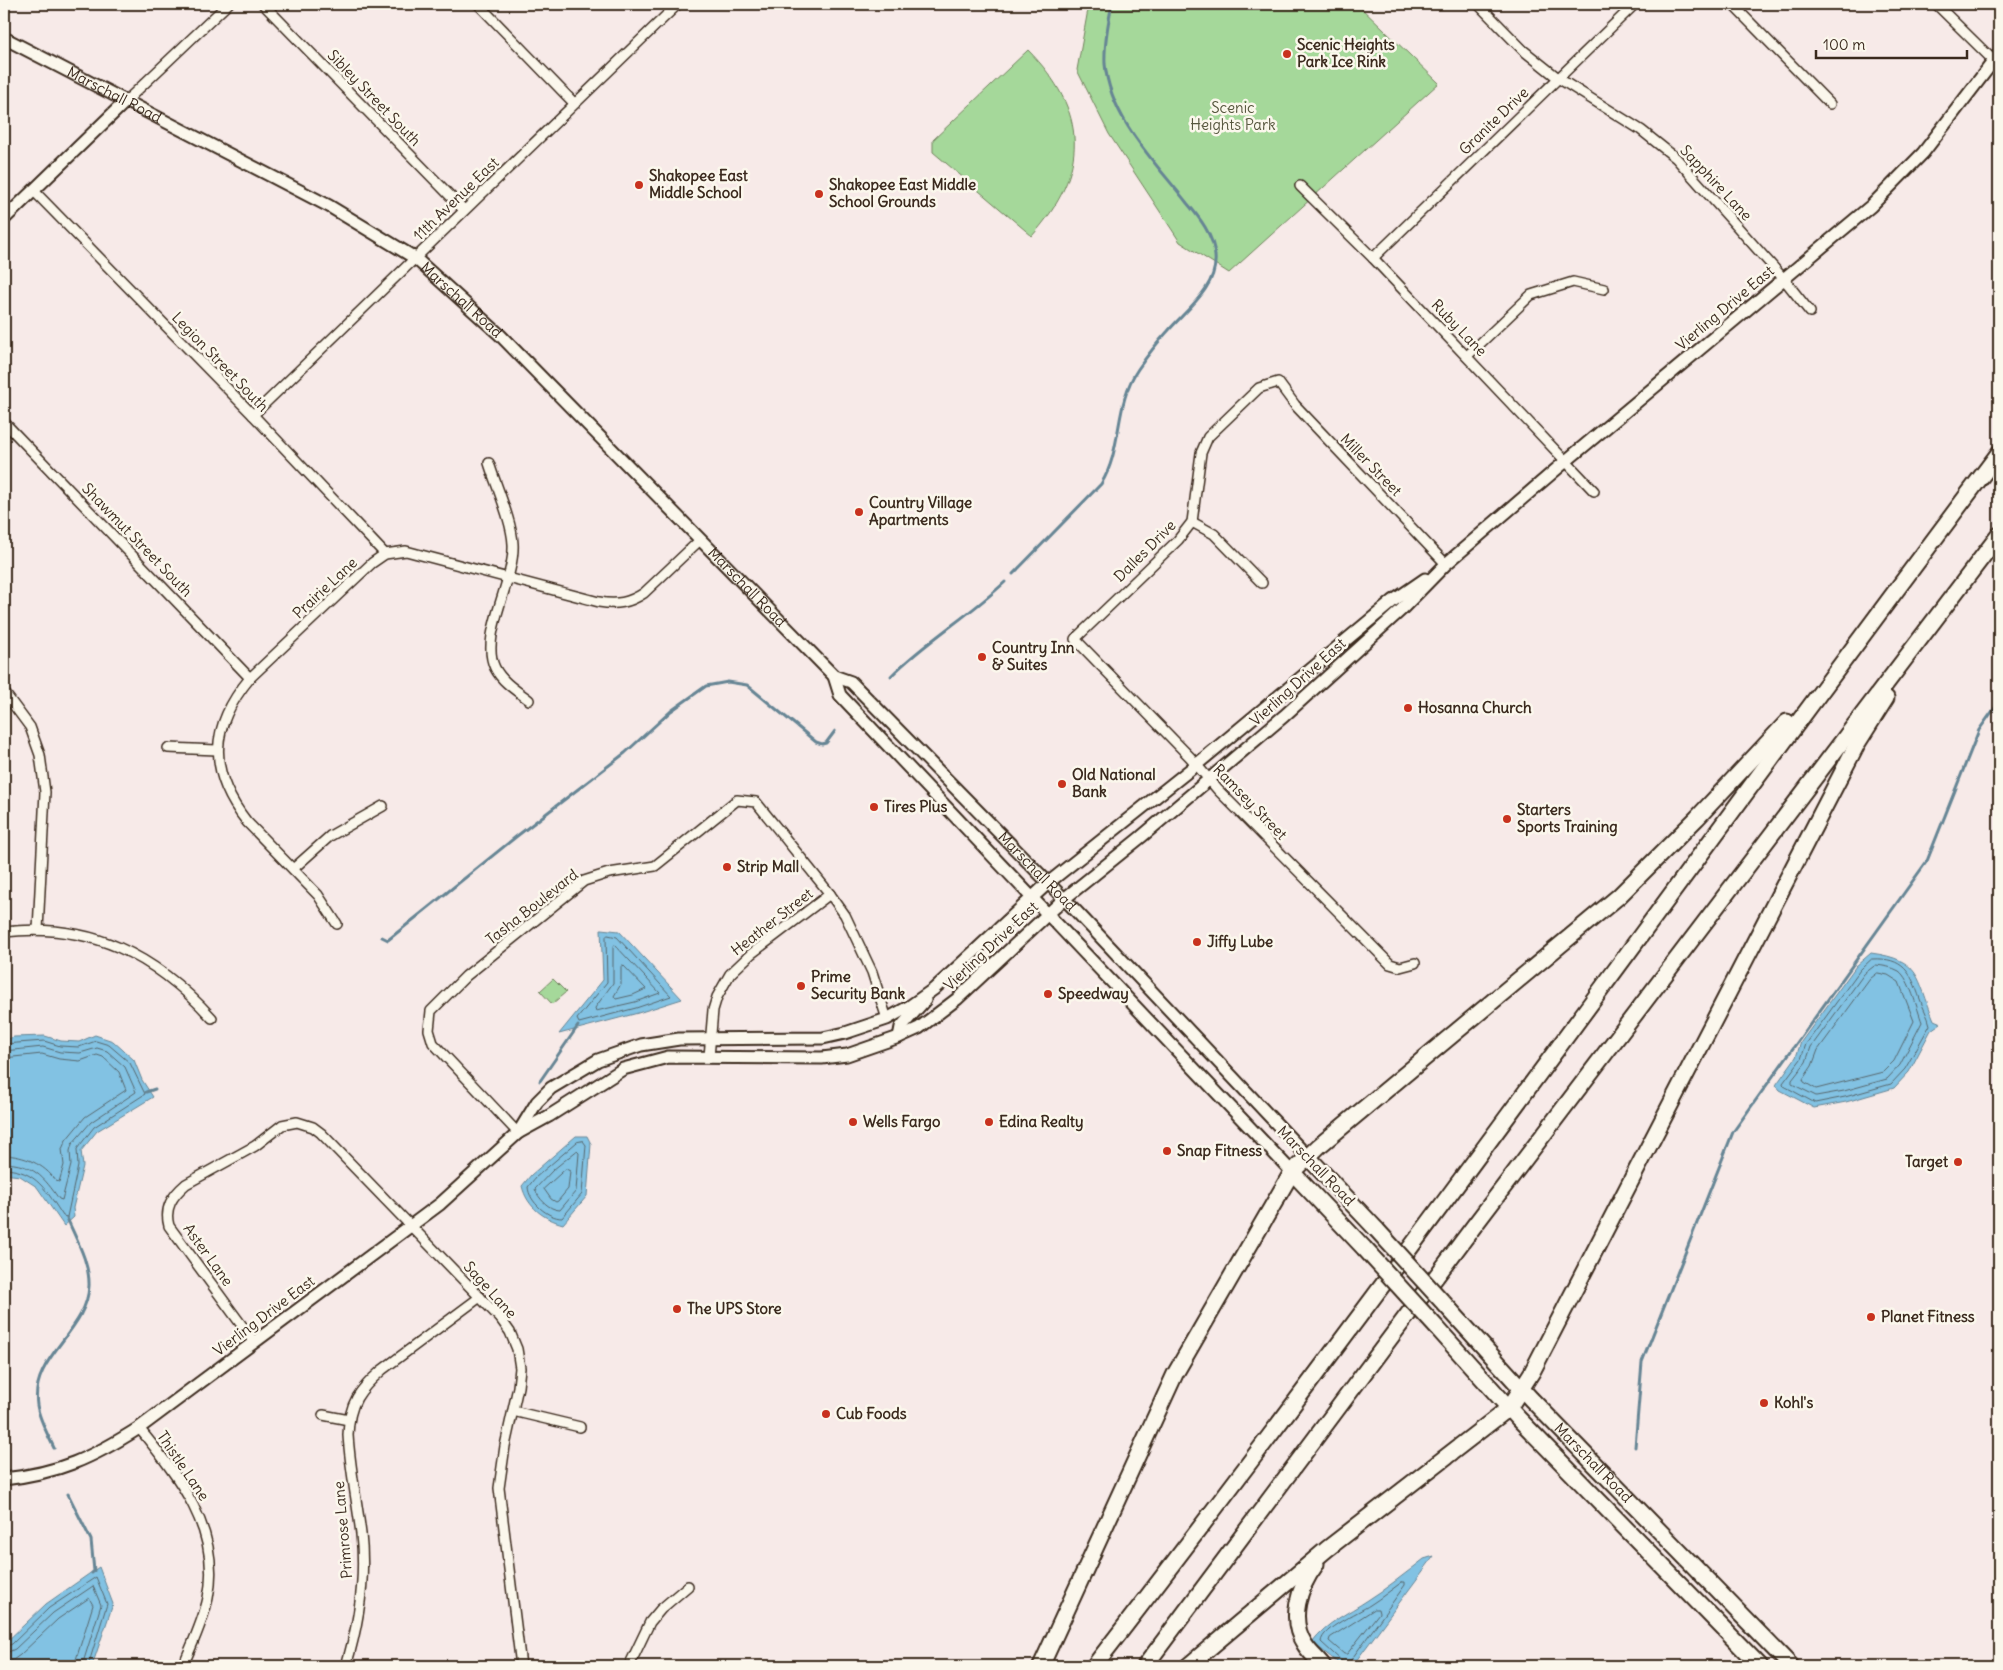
<svg xmlns="http://www.w3.org/2000/svg" width="2003" height="1670" font-family="Delius,sans-serif">
<style>
.green{fill:#a5d89a;stroke:#70815c}
.water{fill:#82c2e3;stroke:#668594}
.lines{fill:none;stroke-linecap:round;stroke-linejoin:round}
.shore{stroke:#57676d;stroke-width:1}
.stream{stroke:#668594;stroke-width:3}
.street-casing{stroke:#3b2a1e;stroke-width:12}
.secondary-casing{stroke:#3b2a1e;stroke-width:15}
.highway-casing{stroke:#3b2a1e;stroke-width:19}
.street{stroke:#fbf7ec;stroke-width:9}
.secondary{stroke:#fbf7ec;stroke-width:11}
.highway{stroke:#fbf7ec;stroke-width:15}
.highway-bridge-casing{stroke:#3b2a1e;stroke-width:19;stroke-linecap:butt}
.highway-bridge{stroke:#fbf7ec;stroke-width:15}
.poi-dot{fill:#c8321e;stroke:#fbf7ec;stroke-width:2}
.labels{text-anchor:middle;stroke-width:5;stroke-linejoin:round;paint-order:stroke}
.poi-label{font-size:15px;font-weight:bold;fill:#3b2a1e;stroke:#fbf7ec;text-anchor:start}
.street-label{font-size:15px;fill:#3b2a1e;stroke:#fbf7ec}
.park-label{font-size:15px;fill:#56563d;stroke:#fbf7ec}
</style>
<rect width="100%" height="100%" fill="#f7eae8"/>
<filter id="ink" filterUnits="userSpaceOnUse"><feTurbulence type="fractalNoise" baseFrequency=".02" numOctaves="2"/><feDisplacementMap in="SourceGraphic" scale="10" xChannelSelector="R" yChannelSelector="G"/><feConvolveMatrix kernelMatrix="1 2 1 2 8 2 1 2 1" color-interpolation-filters="sRGB"/></filter>
<g filter="url(#ink)">
<g class="green">
<path d="M1089,4H1357L1439,83L1229,273L1180,242L1109,134L1077,70Z"/>
<path d="M1028,50C1088,111 1090,171 1032,236L933,152V140Z"/>
<path d="M553,979L566,992L552,1004L540,991Z"/>
</g>
<g class="water">
<path d="M601,929L619,931L682,999L638,1013L559,1034L603,980Z"/>
<path d="M1871,953C1922,960 1916,977 1934,1020L1941,1023L1931,1030L1909,1072L1894,1088L1846,1102L1814,1108L1780,1090L1776,1085L1796,1057L1801,1042L1856,966Z"/>
<path d="M95,1035L113,1041L134,1060L142,1080L153,1097L97,1131L81,1151L83,1166L73,1208L74,1217L64,1226L37,1187L20,1176L4,1174V1040L14,1037L45,1036L61,1041L79,1042Z"/>
<path d="M576,1136H587L591,1144L587,1196L563,1224C544,1219 527,1207 522,1186L531,1175Z"/>
<path d="M1434,1556L1353,1665L1342,1666L1312,1642C1327,1622 1347,1614 1368,1600C1387,1588 1406,1573 1424,1559Z"/>
<path d="M99,1567L113,1604L92,1666H4V1644L46,1604Z"/>
</g>
<g class="lines">
<g class="shore">
<path d="M608,935L617,937L671,996L636,1008L579,1023L577,1019L607,982L606,937Z"/>
<path d="M615,945L660,993L635,1002L596,1011L595,1008L613,983V948Z"/>
<path d="M1872,959C1904,957 1911,973 1920,999C1923,1008 1928,1016 1930,1025L1905,1069L1891,1084L1845,1097L1815,1103L1784,1086L1783,1083L1801,1059L1806,1044L1860,970Z"/>
<path d="M623,965L646,989L633,995L616,999L614,996L621,984V967Z"/>
<path d="M1876,965C1884,966 1892,967 1899,971C1910,979 1917,1009 1922,1022L1900,1065L1887,1079L1844,1091L1816,1096L1792,1084V1080L1806,1062L1811,1047L1864,974Z"/>
<path d="M1878,973L1888,975L1899,982L1914,1021L1894,1061L1883,1072L1816,1089L1804,1082L1803,1079L1812,1066L1818,1050L1870,979Z"/>
<path d="M4,1044L44,1041L60,1046L79,1047L96,1041L109,1045L130,1063L145,1094L94,1127L77,1149L78,1166L67,1217L63,1216C47,1192 37,1170 4,1169"/>
<path d="M4,1051L43,1047L60,1052L80,1053L97,1048L107,1051L125,1067L136,1092L91,1122L72,1144L70,1151L71,1165L62,1200L59,1199C44,1177 33,1164 4,1163"/>
<path d="M4,1058L42,1054L59,1059L80,1061L97,1055L103,1057L119,1072L126,1090L85,1117L66,1140L62,1149L64,1165L59,1182L56,1181C44,1164 25,1156 4,1155"/>
<path d="M583,1141L586,1145L582,1194L562,1218C548,1218 529,1202 528,1187L535,1178L577,1142Z"/>
<path d="M577,1151L579,1153L576,1191L560,1210C549,1210 538,1198 535,1189L553,1170Z"/>
<path d="M566,1169L570,1171L568,1189L558,1201L556,1202L551,1199L544,1189Z"/>
<path d="M1402,1582H1405V1585L1348,1664H1345L1321,1642C1322,1628 1358,1613 1370,1605C1381,1598 1391,1590 1402,1582Z"/>
<path d="M1375,1609H1378L1379,1613L1347,1654H1344L1329,1641L1330,1638Z"/>
<path d="M4,1647L12,1644L49,1608L96,1577L107,1604L88,1666"/>
<path d="M4,1654L15,1649L53,1613L93,1586L101,1605L82,1666"/>
<path d="M4,1661L13,1660L20,1655L58,1619L89,1598L93,1605L74,1666"/>
</g>
<g class="stream">
<path d="M1013,574L1101,484C1123,449 1114,404 1138,369C1147,356 1157,343 1168,331C1186,310 1218,287 1215,256C1214,236 1199,217 1187,203C1155,162 1110,118 1105,64C1104,44 1108,23 1112,4"/>
<path d="M891,676C926,641 969,616 1005,582"/>
<path d="M382,937L388,940L517,836L625,753L671,711L706,686L728,682L747,685L816,742L822,744L826,743L835,731"/>
<path d="M540,1081L578,1026"/>
<path d="M146,1092L155,1089"/>
<path d="M1635,1447L1642,1362L1733,1132L1927,861L1979,730L1999,702"/>
<path d="M54,1448C48,1435 39,1419 37,1405C30,1357 87,1332 89,1286C90,1263 76,1239 67,1218"/>
<path d="M68,1494L91,1540L94,1571L92,1573"/>
</g>
<defs>
<g id="street">
<path d="M263,4L464,210"/>
<path d="M478,4L574,103"/>
<path d="M1478,4L1523,50L1558,78L1641,130L1676,158L1783,278L1810,312"/>
<path d="M1732,4L1830,104"/>
<path d="M1936,4L1999,66"/>
<path d="M126,101L228,4"/>
<path d="M1300,186L1373,258L1594,491"/>
<path d="M33,190L253,415L385,554"/>
<path d="M1373,258L1635,4"/>
<path d="M1467,356L1531,295L1573,282L1604,289"/>
<path d="M253,415L678,4"/>
<path d="M4,422L250,678"/>
<path d="M489,463C496,486 512,521 513,544C515,581 479,636 495,668C502,682 517,691 529,700"/>
<path d="M1192,522L1214,534L1262,583"/>
<path d="M4,692L30,727L40,755L45,792L38,930"/>
<path d="M168,748L217,750"/>
<path d="M293,869L330,836L383,806"/>
<path d="M337,924L318,895L247,822C207,771 210,726 250,678L372,563L385,554L406,551L599,602C617,605 629,603 644,593L700,540"/>
<path d="M4,932C91,922 155,955 212,1018"/>
<path d="M1415,963L1400,967L1390,964L1218,790L1190,757L1075,639L1178,540L1192,522L1201,453L1208,437L1259,388L1278,382L1295,405L1446,564"/>
<path d="M709,1057L713,1010L717,997L730,974L751,954L830,894"/>
<path d="M518,1133L433,1043L429,1030L431,1011L466,976L584,881L609,873L655,866L737,800L756,802L830,894L845,915L872,972L887,1019"/>
<path d="M254,1342L169,1226C164,1208 172,1196 186,1184L255,1146L282,1125L297,1122L313,1127L321,1133L500,1318L510,1332L517,1349L520,1368L518,1387L505,1446L499,1488L521,1666"/>
<path d="M513,1411L580,1427"/>
<path d="M323,1415L349,1420"/>
<path d="M139,1428C178,1476 222,1531 208,1598C203,1622 192,1644 183,1666"/>
<path d="M346,1666C359,1623 366,1579 361,1534C357,1501 350,1468 348,1435C349,1403 359,1390 382,1370L480,1297"/>
<path d="M629,1666L650,1622L661,1609L688,1586"/>
</g>
<g id="secondary">
<path id="s1" d="M4,38L329,206L415,258L500,335L834,676L851,682L1076,911L1307,1156"/>
<path d="M4,219L126,101"/>
<path d="M834,676L840,695L1292,1172"/>
<path d="M899,1037L901,1027L925,1000"/>
<path d="M518,1133L549,1116L623,1069L668,1057L822,1058L847,1055L899,1037L919,1028L957,999L1064,899L1141,837L1284,716L1401,610L1446,564L1566,461L1871,206L1923,153L1999,54"/>
<path d="M4,1479C59,1473 92,1458 139,1428L440,1204L518,1133L537,1102L551,1088L598,1060L641,1045L679,1039L823,1038L845,1033L887,1019L910,1006L934,989L1048,883L1196,765L1393,601L1425,579"/>
</g>
<g id="highway">
<path d="M1307,1156L1377,1230"/>
<path d="M1292,1172L1364,1248"/>
<path id="s2" d="M1451,1311L1531,1399L1791,1666"/>
<path d="M1438,1329L1518,1418L1760,1666"/>
<path d="M1316,1564C1299,1587 1288,1619 1305,1645C1310,1653 1318,1659 1323,1666"/>
<path d="M1041,1666L1175,1374L1292,1172L1319,1146L1619,896L1697,818L1787,722"/>
<path d="M1094,1666C1403,1267 1695,856 1999,453"/>
<path d="M1145,1666L1474,1226L1999,535"/>
<path d="M1188,1666L1327,1549L1509,1408L1532,1372L1857,744L1886,698"/>
</g>
</defs>
<use href="#street" class="street-casing"/>
<use href="#secondary" class="secondary-casing"/>
<use href="#highway" class="highway-casing"/>
<use href="#street" class="street"/>
<use href="#secondary" class="secondary"/>
<use href="#highway" class="highway"/>
<defs>
<g id="highway-bridge">
<path d="M1377,1230L1451,1311"/>
<path d="M1364,1248L1438,1329"/>
</g>
</defs>
<use href="#highway-bridge" class="highway-bridge-casing"/>
<use href="#highway-bridge" class="highway-bridge"/>
</g>
</g>
<g class="poi-dot">
<circle cx="1287" cy="54" r="5"/>
<circle cx="639" cy="185" r="5"/>
<circle cx="819" cy="194" r="5"/>
<circle cx="859" cy="512" r="5"/>
<circle cx="982" cy="657" r="5"/>
<circle cx="1408" cy="708" r="5"/>
<circle cx="1062" cy="784" r="5"/>
<circle cx="874" cy="807" r="5"/>
<circle cx="1507" cy="819" r="5"/>
<circle cx="727" cy="867" r="5"/>
<circle cx="1197" cy="942" r="5"/>
<circle cx="801" cy="986" r="5"/>
<circle cx="1048" cy="994" r="5"/>
<circle cx="853" cy="1122" r="5"/>
<circle cx="989" cy="1122" r="5"/>
<circle cx="1167" cy="1151" r="5"/>
<circle cx="1958" cy="1162" r="5"/>
<circle cx="677" cy="1309" r="5"/>
<circle cx="1871" cy="1317" r="5"/>
<circle cx="1764" cy="1403" r="5"/>
<circle cx="826" cy="1414" r="5"/>
</g>
<g class="labels">
<g class="poi-label">
<text x="1297" y="50">Scenic Heights<tspan x="1297" dy="17">Park Ice Rink</tspan></text>
<text x="649" y="181">Shakopee East<tspan x="649" dy="17">Middle School</tspan></text>
<text x="829" y="190">Shakopee East Middle<tspan x="829" dy="17">School Grounds</tspan></text>
<text x="869" y="508">Country Village<tspan x="869" dy="17">Apartments</tspan></text>
<text x="992" y="653">Country Inn<tspan x="992" dy="17">&amp; Suites</tspan></text>
<text x="1418" y="713">Hosanna Church</text>
<text x="1072" y="780">Old National<tspan x="1072" dy="17">Bank</tspan></text>
<text x="884" y="812">Tires Plus</text>
<text x="1517" y="815">Starters<tspan x="1517" dy="17">Sports Training</tspan></text>
<text x="737" y="872">Strip Mall</text>
<text x="1207" y="947">Jiffy Lube</text>
<text x="811" y="982">Prime<tspan x="811" dy="17">Security Bank</tspan></text>
<text x="1058" y="999">Speedway</text>
<text x="863" y="1127">Wells Fargo</text>
<text x="999" y="1127">Edina Realty</text>
<text x="1177" y="1156">Snap Fitness</text>
<text x="1948" y="1167" text-anchor="end">Target</text>
<text x="687" y="1314">The UPS Store</text>
<text x="1881" y="1322">Planet Fitness</text>
<text x="1774" y="1408">Kohl's</text>
<text x="836" y="1419">Cub Foods</text>
</g>
<g class="street-label">
<text dy="5" stroke="none"><textPath href="#s1" startOffset="124">Marschall Road</textPath></text>
<text transform="translate(374 98) rotate(46)" y="5">Sibley Street South</text>
<text transform="translate(1494 121) rotate(-44)" y="5">Granite Drive</text>
<text transform="translate(1716 183) rotate(47)" y="5">Sapphire Lane</text>
<text transform="translate(456 199) rotate(-44)" y="5">11th Avenue East</text>
<text dy="5" stroke="none"><textPath href="#s1" startOffset="529">Marschall Road</textPath></text>
<text transform="translate(1725 308) rotate(-40)" y="5">Vierling Drive East</text>
<text transform="translate(1459 328) rotate(46)" y="5">Ruby Lane</text>
<text transform="translate(220 362) rotate(46)" y="5">Legion Street South</text>
<text transform="translate(1371 465) rotate(46)" y="5">Miller Street</text>
<text transform="translate(137 540) rotate(46)" y="5">Shawmut Street South</text>
<text transform="translate(1145 551) rotate(-45)" y="5">Dalles Drive</text>
<text dy="5" stroke="none"><textPath href="#s1" startOffset="934">Marschall Road</textPath></text>
<text transform="translate(325 588) rotate(-43)" y="5">Prairie Lane</text>
<text transform="translate(1298 682) rotate(-42)" y="5">Vierling Drive East</text>
<text transform="translate(1250 802) rotate(46)" y="5">Ramsey Street</text>
<text dy="5" stroke="none"><textPath href="#s1" startOffset="1342">Marschall Road</textPath></text>
<text transform="translate(532 907) rotate(-38)" y="5">Tasha Boulevard</text>
<text transform="translate(772 922) rotate(-38)" y="5">Heather Street</text>
<text transform="translate(991 946) rotate(-43)" y="5">Vierling Drive East</text>
<text transform="translate(1316 1166) rotate(46)" y="5">Marschall Road</text>
<text transform="translate(208 1255) rotate(54)" y="5">Aster Lane</text>
<text transform="translate(490 1290) rotate(48)" y="5">Sage Lane</text>
<text transform="translate(264 1316) rotate(-37)" y="5">Vierling Drive East</text>
<text dy="5" stroke="none"><textPath href="#s2" startOffset="208">Marschall Road</textPath></text>
<text transform="translate(183 1466) rotate(56)" y="5">Thistle Lane</text>
<text transform="translate(343 1530) rotate(-95)" y="5">Primrose Lane</text>
</g>
<g class="park-label">
<text x="1233" y="113">Scenic<tspan x="1233" dy="17">Heights Park</tspan></text>
</g>
</g>
<rect width="2003" height="1670" fill="none" stroke="#fbf7ec" stroke-width="20"/>
<rect x="10" y="10" width="1983" height="1650" fill="none" stroke="#3b2a1e" stroke-width="2" filter="url(#ink)"/>
<path d="M1816 50v8h151v-8" fill="none" stroke="#3b2a1e" stroke-width="2.5"/>
<text x="1823" y="50" font-size="15" fill="#3b2a1e" stroke="#fbf7ec" stroke-width="4" paint-order="stroke">100 m</text>
</svg>
